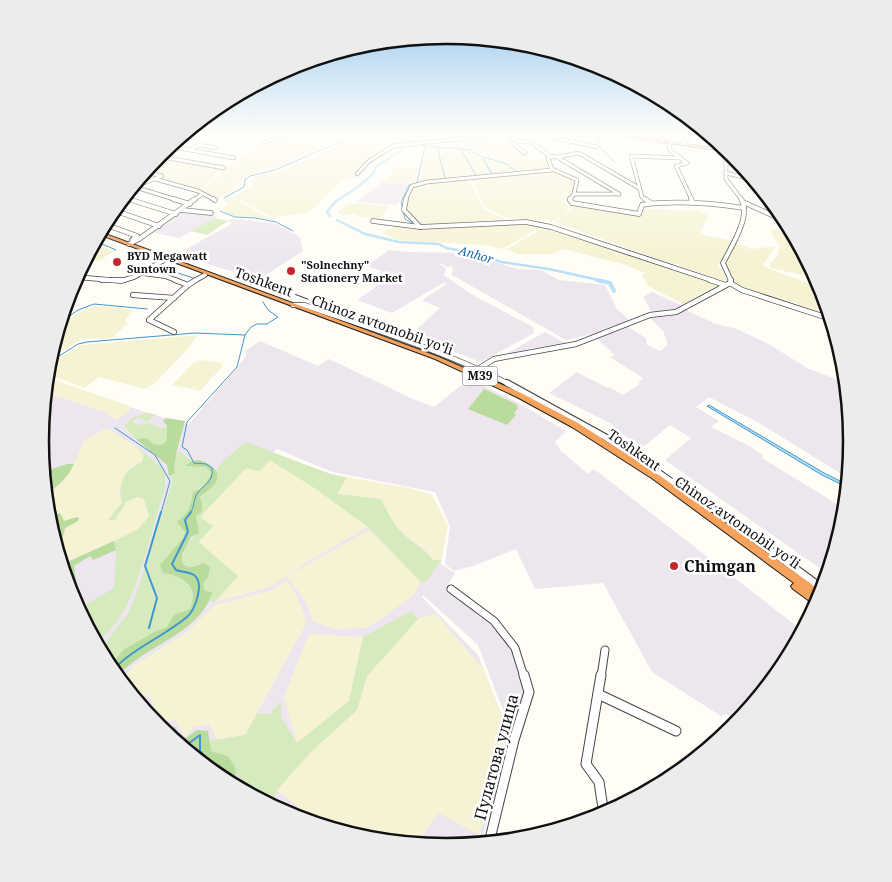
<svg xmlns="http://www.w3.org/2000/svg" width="892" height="882" font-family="'Noto Serif',serif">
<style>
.industrial{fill:#eee6ef}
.farmland{fill:#f6f3d4}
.green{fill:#d5ebbd}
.forest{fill:#b9dc9c}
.water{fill:#b9e0f7;stroke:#3f96cf}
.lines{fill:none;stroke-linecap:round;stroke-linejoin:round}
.stream-far1{stroke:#3f96cf;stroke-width:1}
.stream{stroke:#3f96cf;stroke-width:2}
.canal-far1{stroke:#b9e0f7;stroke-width:2.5}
.canal{stroke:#b9e0f7;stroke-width:4}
.minor-far5-casing{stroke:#444;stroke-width:4.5}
.minor-far4-casing{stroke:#444;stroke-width:5.5}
.minor-far3-casing{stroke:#444;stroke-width:6}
.minor-far2-casing{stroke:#444;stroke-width:8}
.minor-far1-casing{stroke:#444;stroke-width:9}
.minor-casing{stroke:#444;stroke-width:11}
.major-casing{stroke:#222;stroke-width:2}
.highway-casing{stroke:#222;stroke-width:2}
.minor-far5{stroke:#fff;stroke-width:3}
.minor-far4{stroke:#fff;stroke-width:4}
.minor-far3{stroke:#fff;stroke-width:4.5}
.minor-far2{stroke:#fff;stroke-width:5.5}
.minor-far1{stroke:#fff;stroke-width:7}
.minor{stroke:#fff;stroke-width:9}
.major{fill:#f9d66b;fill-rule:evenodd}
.highway{fill:#f5a25d;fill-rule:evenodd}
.poi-dot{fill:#c4262e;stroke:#fff;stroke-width:2}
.labels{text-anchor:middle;stroke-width:5;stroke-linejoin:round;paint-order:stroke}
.far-poi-label{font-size:11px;font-weight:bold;fill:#111;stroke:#fff;text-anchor:start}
.far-water-label{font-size:12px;font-style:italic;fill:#1768a6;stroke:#fff}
.shield{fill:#fff;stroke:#585858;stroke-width:1}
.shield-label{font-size:12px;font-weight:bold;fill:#111}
.street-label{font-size:14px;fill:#111;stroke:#fff}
.near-poi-label{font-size:16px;font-weight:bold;fill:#111;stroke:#fff;text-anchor:start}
.near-street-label{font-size:16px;fill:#111;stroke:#fff}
.rim{fill:none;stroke:#111;stroke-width:2.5}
</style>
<rect width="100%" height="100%" fill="#fffdf5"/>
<g class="industrial">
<path d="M383,182L409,184L397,205L356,202Z"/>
<path d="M181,211L218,216L179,238L151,232Z"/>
<path d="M231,219L274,223L300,237L303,251L258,280L177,254L233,223L227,221Z"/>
<path d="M389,250L408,252L466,253L517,269L541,270L559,280L605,285L617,309L631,321L610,330L566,340L452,275L453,266L447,267L441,263L440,265L446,268L444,275L471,294L533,327L534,333L481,362L410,335L440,308L422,300L447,284L443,283L392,313L357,300L377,286L367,282L382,271L366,266Z"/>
<path d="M652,292L681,305L690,312L716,324L737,329L772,346L807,368L846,383L852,441L848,478L759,423L709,397L696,407L719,421L711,427L751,447L764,456L762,458L845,509L844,520L828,574L665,460L691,438L670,425L642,448L619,432L616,434L610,430L614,425L549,393L577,372L607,388L609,387L623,395L640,384L638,383L643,378L610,357L615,355L596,338L628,327L646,338L647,345L660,351L668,345L663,331L650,318L652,313L643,297Z"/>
<path d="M545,332L565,343L535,348L532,347L525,351L506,354Z"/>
<path d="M260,341L318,366L329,359L413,399L434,407L469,379L515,401L566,431L555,442L561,451L588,474L594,469L803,631L783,667L737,723L726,714L721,716L652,672L603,583L535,589L516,549L473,566L454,571L445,564L450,526L435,492L332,472L277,449L272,455L332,474L431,495L447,526L441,564L455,573L447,587L481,618L484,617L493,623L513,649L527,692L516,717L507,721L478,645L423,595L422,597L478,655L511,738L481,844L446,847L367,839L290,816L220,778L159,728L108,666L71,596L48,520L40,441L46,378L117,403L188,425L238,367L246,355L245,351Z"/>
</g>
<g class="farmland">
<path d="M290,135H351L288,163L249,174L231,191L216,199L202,191L247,153Z"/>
<path d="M366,135H392L393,144L376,155L356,174L344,179L308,213L273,217L234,197L254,185L250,179L254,177L286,169L303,161L316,157L327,149Z"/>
<path d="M485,137L494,140L499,144H511L519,151L480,153L471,149L442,146L446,141Z"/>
<path d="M426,146L470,150L479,157L499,161L511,168L514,173L420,181Z"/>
<path d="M520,152L533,160L545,159L549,167L546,170L517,172L507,163L483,154Z"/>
<path d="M156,157L220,168V170L201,191L158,178L164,175L145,171Z"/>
<path d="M395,167L418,168L415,182L408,184L383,181L392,174Z"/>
<path d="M555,171L575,180L572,191L563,201L568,207L566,213L551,222L547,220L507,218L485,207L472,178Z"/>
<path d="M469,179L483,209L505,219L422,225L407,213L406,204L414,186Z"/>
<path d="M229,197L235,199L269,218L263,220L257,217H237L222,210L228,203L223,202Z"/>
<path d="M569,201L624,214L641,215L643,209L700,211L708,216L700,234L732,241L718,265L727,280L724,282L685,268L678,264H672L555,222L572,209L568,204Z"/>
<path d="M347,204H364L388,205L382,218L356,217V213L343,216L338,213Z"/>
<path d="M527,224L543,226L502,249L486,245L398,240L382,233L398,225L429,228Z"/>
<path d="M545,227L658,262L720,284L683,304L648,286L642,275L645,273L623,264L563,249L552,254H516L507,249Z"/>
<path d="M771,229L795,236L819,282L811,277L771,268L769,265L778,255L780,246L772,235Z"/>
<path d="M735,243L752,249L776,246L763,265L770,269L813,285V292L823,311L830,315V317L798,306L797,303L778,298H775L738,286L725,266Z"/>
<path d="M93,244L114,251L99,261L84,260Z"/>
<path d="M93,306L122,308L133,311L125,320L127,324L112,338L82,339L49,359L59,326L78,313Z"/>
<path d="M198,335L185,352L154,384L145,389L99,377L85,388L47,374V365L81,345Z"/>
<path d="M201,360L222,363V367L200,391L172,385L193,363Z"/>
<path d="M46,377L130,406L129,411L116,420L105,412L45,392Z"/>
<path d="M107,428L137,447L145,455L142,462L129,469L119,491L122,503L113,512L115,520L126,502L137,497L144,499L149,516L139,529L65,563L62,540L66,527L77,521V517L63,521L60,513L47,517L45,494L55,489L69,474L85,440Z"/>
<path d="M270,460L316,489L368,527L310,560L270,587L215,602L238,576L201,545L199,542L201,538L213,526L200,517L246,468Z"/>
<path d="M347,477L410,488L432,495L448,526L441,560H433L424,549L408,538L391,521L381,499L337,494Z"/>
<path d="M370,530L421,582L413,596L367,628L334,629L313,621L306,602L287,576Z"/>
<path d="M287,580L298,598L307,622L245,735L217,739L209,724L194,727L185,737L176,721L160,720L149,696L129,692L121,682L133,666L187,632L215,605L272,590Z"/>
<path d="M436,614L484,670L508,733L479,835L439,813L417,844L367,839L323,826L277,790L311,752L357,710L367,676L419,618Z"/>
<path d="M309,634L363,637L349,701L297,744L284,697Z"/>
</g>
<g class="green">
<path d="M214,218L228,221L207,235L191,231Z"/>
<path d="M147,413L156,415L146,422L138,417L132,422L137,425L149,423L161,428L167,426V441L162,445L153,444L146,438L136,439L124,426L133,417Z"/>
<path d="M246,442L333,475L347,477L337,494L381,499C388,514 395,528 409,539C418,546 426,551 433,560H441L426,582H421L368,527L316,489L270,460L260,471L246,468L200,517L213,526L199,542L201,544L238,576L215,602H210L213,592L205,591L202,584L208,577L182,563C183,551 188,539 199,533L196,524L198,498L223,461Z"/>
<path d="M137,447L161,467L165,475V488C152,525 139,595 115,624C109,631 102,637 96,644L81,615L80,608L114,588L116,550L114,541L139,529L149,516L144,499L137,497L126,502L115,520H108L122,503C117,482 124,471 142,462L144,455Z"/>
<path d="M179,451L192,461L186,466L206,467L212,472L202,488L193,492C191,503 190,514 179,519L185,533L183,538L176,546L163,573C184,576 198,586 191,609L181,612L167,627L154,632L123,650L109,668L100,650L127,615L135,598L173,480L169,476L175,473L174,460Z"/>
<path d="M411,611L418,619L367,676L357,710L311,752L277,790L272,804L285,813L259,799L237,775L228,756L211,751L209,741L245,735L257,714H270L281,701V717L297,743L349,701L363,637Z"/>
</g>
<g class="forest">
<path d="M484,389L516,404L518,408L514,413L516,415L507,425L468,409Z"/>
<path d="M166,418L185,421C182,434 172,462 175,473L169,476L167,465L136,439L146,438L153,444L162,445L167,441V426L163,421Z"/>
<path d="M199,460C211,464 224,472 214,485C210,490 203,493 199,498L202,502V511L196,516L199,533L191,537L182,555V563C189,570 196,566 204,563L210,567L208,577L203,584L205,591L213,592C197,637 145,644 117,677L109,668L123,650L154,632L167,627L174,615L190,609C200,586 183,576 163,573L160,565L183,538L185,532L177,522C190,511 190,509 193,492L202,488L212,473L206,467L185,466L192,461Z"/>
<path d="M67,464H74C68,477 58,487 45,494L43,472Z"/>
<path d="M60,513L64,521L77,517L79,518L78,521L65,528L62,540L65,563L114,541L116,550L93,560L90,556L74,566L81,615L71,596L48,520L47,517Z"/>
<path d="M147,713L162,726L175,727L181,738H186L197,730L208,731L211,751L228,756L235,767L236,777L257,795L259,799C218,777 177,750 147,713Z"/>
</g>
<path class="water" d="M709,405L824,473L848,485L847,487L822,475L707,406Z"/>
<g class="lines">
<g class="stream-far1">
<path d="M600,139L598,145L615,163"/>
<path d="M417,145L470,150L482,157L492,174"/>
<path d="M437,147L445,178"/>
<path d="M461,149L476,176"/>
<path d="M484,157L507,164L516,172"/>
<path d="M224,198L244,187L245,180L250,176L275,170L356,135"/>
<path d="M220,211L235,217L256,218L276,222L293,231"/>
<path d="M414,224L405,219L401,202L409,185L417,183L425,146"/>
<path d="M95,241L116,250"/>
<path d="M158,266L193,278"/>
<path d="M60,323L78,310L94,304L147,309"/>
<path d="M48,363L78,344L87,342L195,333L245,335"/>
<path d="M115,428L155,455L170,481L161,513"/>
<path d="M190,513C195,508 193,500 197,494C203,484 214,483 212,468L206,464L194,463L187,450L182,447L187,422L237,367L245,335L251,327L257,324H267L278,317L268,310L263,302"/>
</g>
<g class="stream">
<path d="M149,628L157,598L145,566L161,512"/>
<path d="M112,671C133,648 163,637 187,617C195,610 205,583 194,575C190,572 181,572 176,570L172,564L188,532L185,520L191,512"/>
<path d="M180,745L185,746L200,735V751L213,765L226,772L235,786"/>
</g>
<g class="canal-far1">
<path d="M399,135L404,143"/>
<path d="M330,216L327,212L335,202L358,187L373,174L376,167L400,151L404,145"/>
<path d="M337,220L365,234L399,242L439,244L446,248L480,254L501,262L549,269L603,281"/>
</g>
<path class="canal" d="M597,280L610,283L614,291"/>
<defs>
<g id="minor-far5">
<path d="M505,135L519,141L531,142L550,156L557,157L619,194"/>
<path d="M542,135L597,147"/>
<path d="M598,135L597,137L600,138"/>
<path d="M179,137L185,135"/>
<path d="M661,141L664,135"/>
<path d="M264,142L286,135"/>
<path d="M511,142L525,153"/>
<path d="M569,142L577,135"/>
<path d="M671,142L669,147L671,151L687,163L676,166L692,200"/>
<path d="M684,144L688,135"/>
<path d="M168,146L234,158"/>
<path d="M189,150L199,145L216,148"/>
<path d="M726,151V179L742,200"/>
<path d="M725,155L735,156"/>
<path d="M157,156L224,168"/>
<path d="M557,157L579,153L639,188"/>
<path d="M725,163L741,164"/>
<path d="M552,169L577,180L574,194L569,200"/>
<path d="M726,173L747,178L758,190"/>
<path d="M357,174L368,162L393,146L494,135"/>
<path d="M155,179L198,191L215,200"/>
<path d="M135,187L177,200"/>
<path d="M131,188L162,176L144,172"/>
<path d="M574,194H619"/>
<path d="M123,197L132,200"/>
<path d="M194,200L202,194"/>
<path d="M405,200L412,186L427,182L552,170L548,158L553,157"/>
<path d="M646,200L642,197L631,156L681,158"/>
</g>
<g id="minor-far4">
<path d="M128,199L176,214"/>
<path d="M173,199L190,204"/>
<path d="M213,199L215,200"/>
<path d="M406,199L404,210L420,227"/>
<path d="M570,199L572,203L639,214L642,205C676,200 710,203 744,208"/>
<path d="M645,199L651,203"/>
<path d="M691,199L693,203"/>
<path d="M743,202L774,216L785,217"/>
<path d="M113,210L159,226"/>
<path d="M182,210L211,213"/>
<path d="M373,221L420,227L526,222L551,227L714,281"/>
<path d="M104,224L137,236L132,240"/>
<path d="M129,244L139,239L195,199"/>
<path d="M142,273L165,276L178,281"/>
<path d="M76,277L121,281L134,277L164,260"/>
<path d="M194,281L205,275"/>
<path d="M731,281L723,263C731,247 752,215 741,199"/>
</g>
<g id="minor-far3">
<path d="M102,280H124"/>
<path d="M175,280L188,285"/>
<path d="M710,280L725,285"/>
<path d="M730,283L731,280"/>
<path d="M730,283L742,290L831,319"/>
<path d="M133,295L174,298"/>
<path d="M293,305H304C373,329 444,351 509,384"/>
<path d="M65,306L71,302"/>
<path d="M174,332L149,320L188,285L196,280"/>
<path d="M478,369L494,359L576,344L650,315L676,312L730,283"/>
</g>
<path id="minor-far2" d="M507,383L605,437L719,513"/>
<g id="minor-far1">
<path d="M718,512L823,589"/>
<path d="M451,589L494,621L515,648L524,677"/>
<path d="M601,677L605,650"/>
</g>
<g id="minor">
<path d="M601,675L586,764L599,782L604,815"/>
<path d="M598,694L676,731"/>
<path d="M489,843L514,740L529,692L524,675"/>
</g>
<path id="major" d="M614,135H622L728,150L731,152Z"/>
<path id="highway" d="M100,232L439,357L521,393L578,423L659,475L822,592L816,606L815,605L793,589L791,586L794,583L653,479L572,427L517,397L435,359L98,234Z"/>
</defs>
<use href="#minor-far5" class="minor-far5-casing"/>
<use href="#minor-far4" class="minor-far4-casing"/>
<use href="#minor-far3" class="minor-far3-casing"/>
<use href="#minor-far2" class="minor-far2-casing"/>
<use href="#minor-far1" class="minor-far1-casing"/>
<use href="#minor" class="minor-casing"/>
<use href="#major" class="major-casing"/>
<use href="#highway" class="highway-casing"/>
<use href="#minor-far5" class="minor-far5"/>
<use href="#minor-far4" class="minor-far4"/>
<use href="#minor-far3" class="minor-far3"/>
<use href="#minor-far2" class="minor-far2"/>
<use href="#minor-far1" class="minor-far1"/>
<use href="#minor" class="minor"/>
<use href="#major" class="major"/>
<use href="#highway" class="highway"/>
</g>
<linearGradient id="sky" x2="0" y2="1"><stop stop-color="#95c6ee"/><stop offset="0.52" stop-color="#fffefa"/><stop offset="1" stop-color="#fffefa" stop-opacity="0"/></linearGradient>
<rect width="892" height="258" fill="url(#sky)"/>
<g class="poi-dot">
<circle cx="117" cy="262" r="5"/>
<circle cx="291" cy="271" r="5"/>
<circle cx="674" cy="566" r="5"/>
</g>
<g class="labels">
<g class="far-poi-label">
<text x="127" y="260">BYD Megawatt<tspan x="127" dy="13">Suntown</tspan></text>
<text x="301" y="269">"Solnechny"<tspan x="301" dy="13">Stationery Market</tspan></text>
</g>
<g class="far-water-label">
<text transform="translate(476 255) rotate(16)" y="4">Anhor</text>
</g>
<rect class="shield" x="462.5" y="366.5" width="35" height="19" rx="4"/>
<g class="shield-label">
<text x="480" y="380">M39</text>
</g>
<g class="street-label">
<text transform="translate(344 311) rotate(20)" y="5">Toshkent — Chinoz avtomobil yoʻli</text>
<text transform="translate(704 499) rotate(35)" y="5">Toshkent — Chinoz avtomobil yoʻli</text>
</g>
<g class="near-poi-label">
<text x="684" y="572">Chimgan</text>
</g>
<g class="near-street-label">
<text transform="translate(496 757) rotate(-75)" y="6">Пулатова улица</text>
</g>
</g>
<path d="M0 0H892V882H0ZM49 441a397 397 0 1 1 794 0a397 397 0 1 1-794 0Z" fill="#ececec" fill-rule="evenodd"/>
<path class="rim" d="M49 441a397 397 0 1 1 794 0a397 397 0 1 1-794 0Z"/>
</svg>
